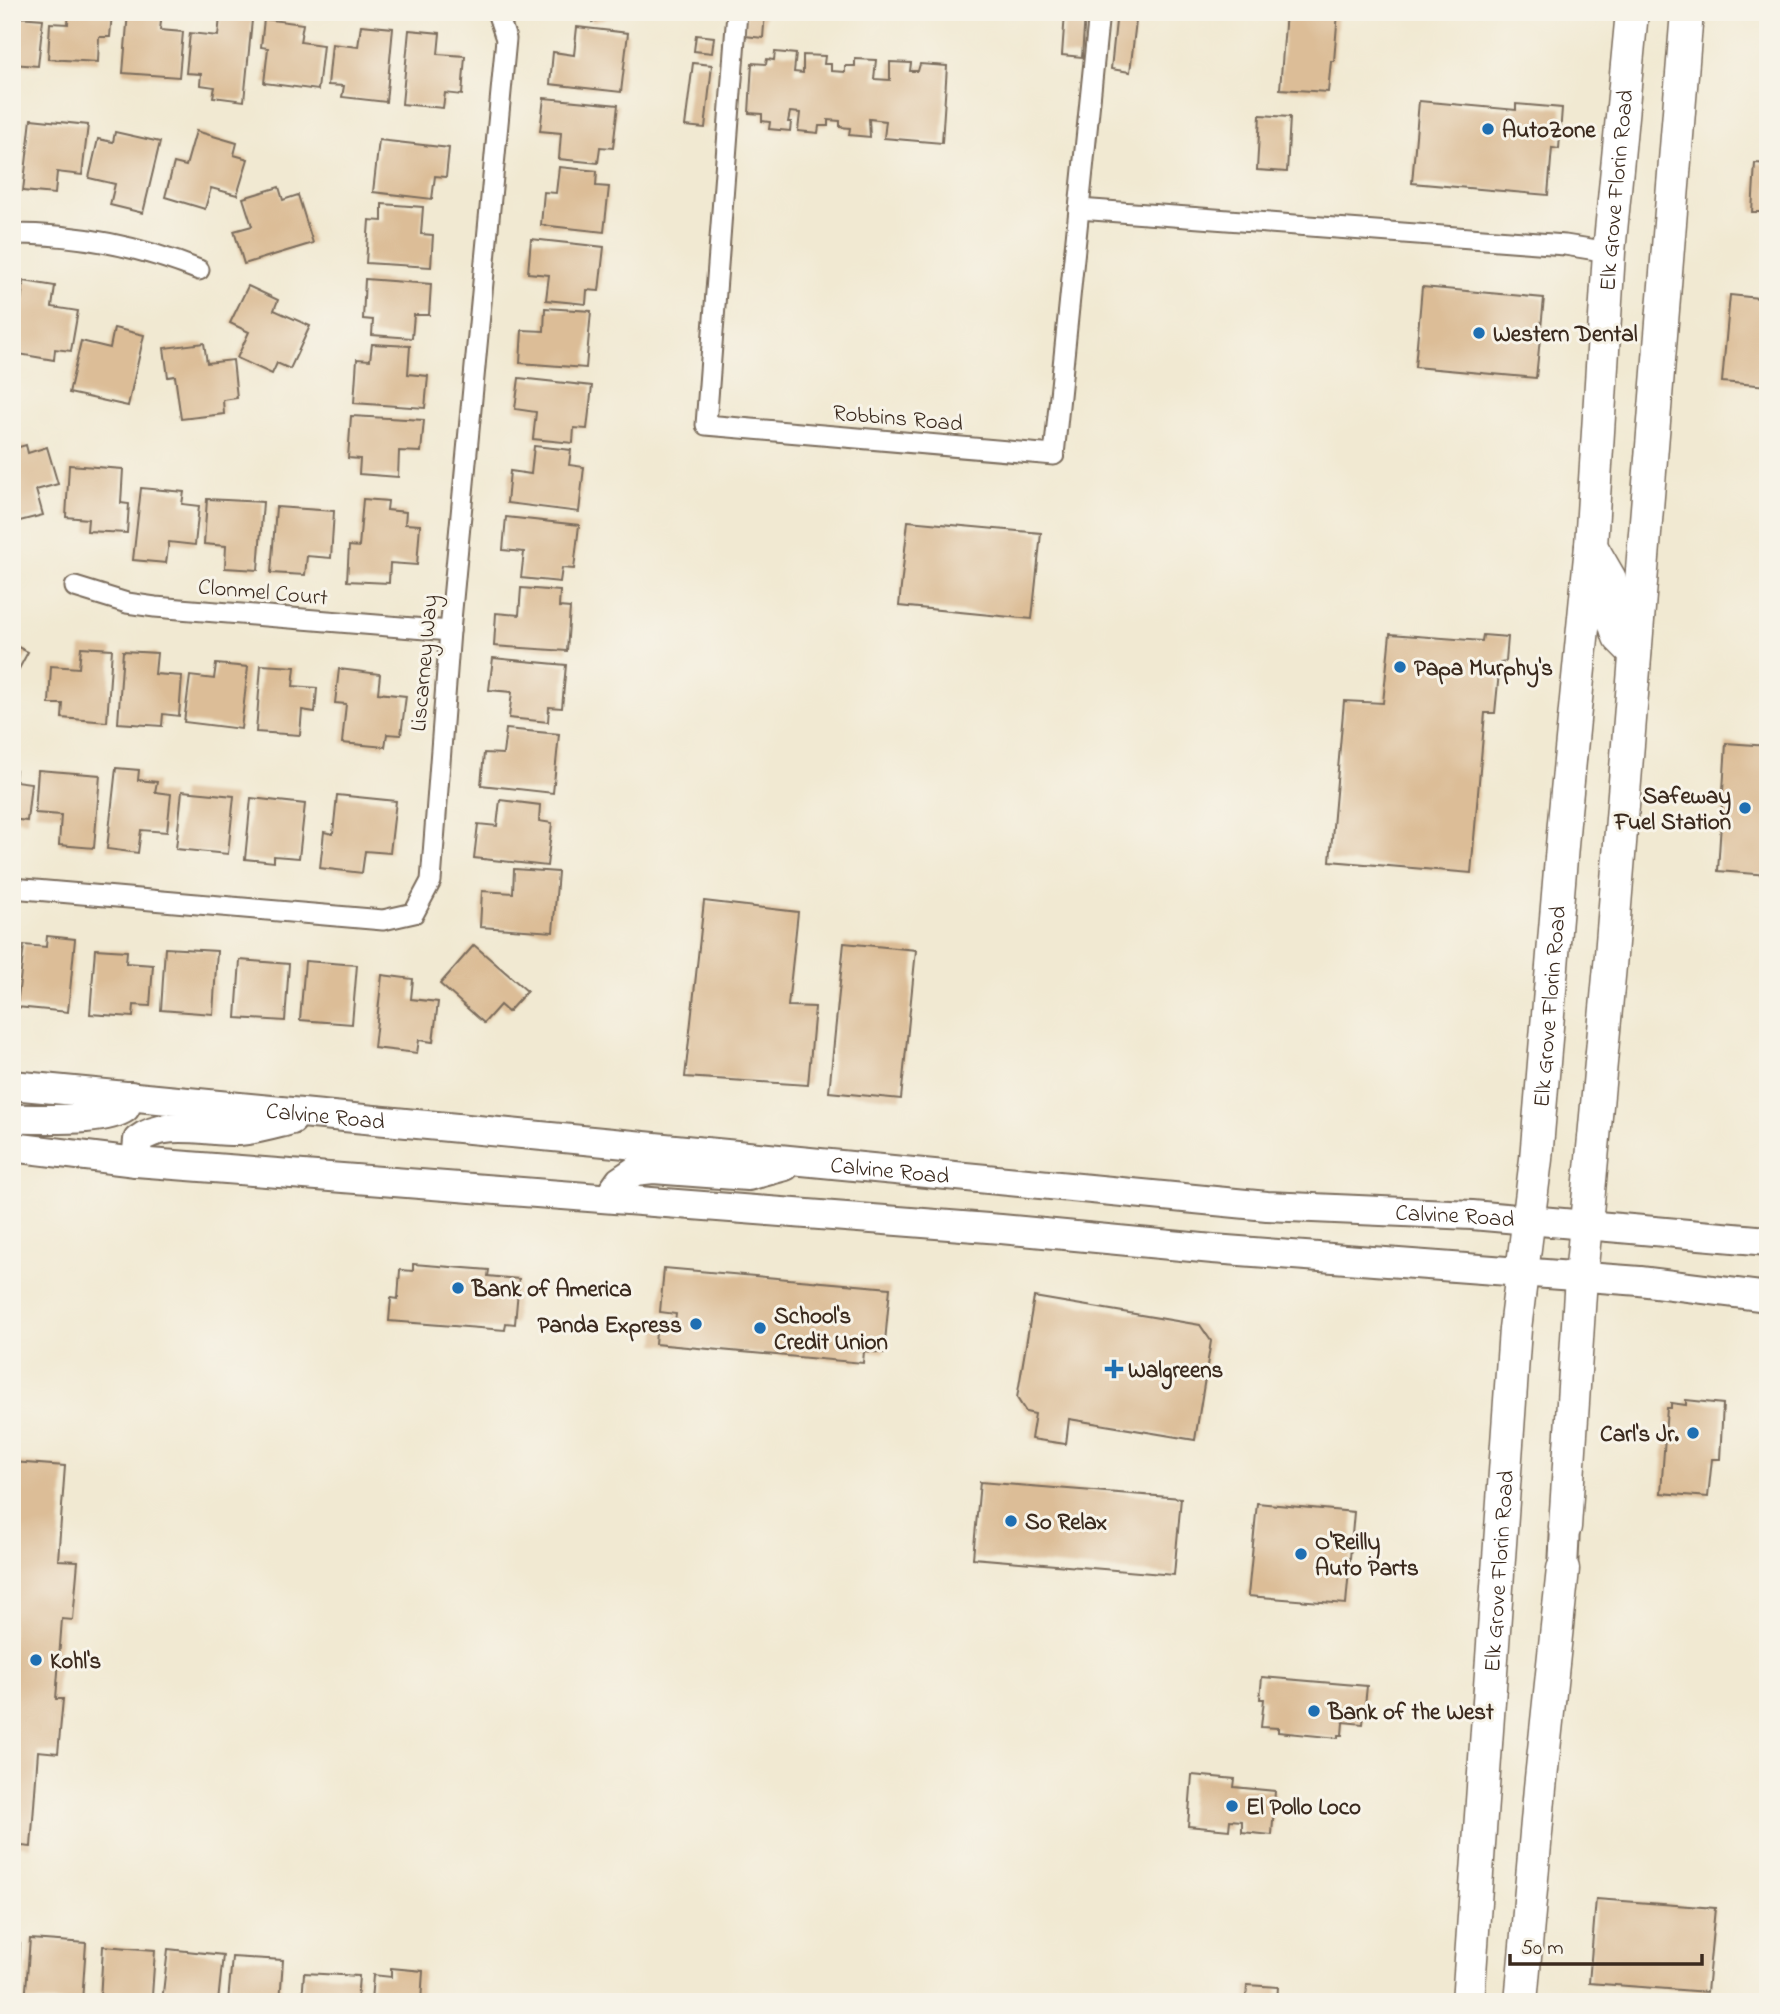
<svg xmlns="http://www.w3.org/2000/svg" width="1780" height="2014" font-family="'Indie Flower',sans-serif">
<style>
.building{fill:#dcbd97}
.lines{fill:none;stroke-linecap:round;stroke-linejoin:round}
.street-casing{stroke:#7b6d5d;stroke-width:23}
.secondary-casing{stroke:#7b6d5d;stroke-width:32}
.primary-casing{stroke:#7b6d5d;stroke-width:35}
.street{stroke:#fff;stroke-width:19}
.secondary{stroke:#fff;stroke-width:28}
.primary{stroke:#fff;stroke-width:32}
.poi-dot{fill:#1f6fb2;stroke:#f7f3e8;stroke-width:2.5}
.labels{text-anchor:middle;stroke-width:6;stroke-linejoin:round;paint-order:stroke}
.poi-label{font-size:23px;font-weight:bold;fill:#3b2a1e;stroke:#f7f3e8;text-anchor:start}
.street-label{font-size:23px;fill:#3b2a1e;stroke:#f7f3e8}
</style>
<rect width="100%" height="100%" fill="#f7f3e8"/>
<filter id="ink" filterUnits="userSpaceOnUse"><feTurbulence type="fractalNoise" baseFrequency=".0143" numOctaves="2"/><feDisplacementMap in="SourceGraphic" scale="14" xChannelSelector="R" yChannelSelector="G"/><feConvolveMatrix kernelMatrix="1 2 1 2 8 2 1 2 1" color-interpolation-filters="sRGB"/></filter>
<filter id="wash" filterUnits="userSpaceOnUse"><feTurbulence type="fractalNoise" baseFrequency=".00686" numOctaves="4" result="noise"/><feDisplacementMap in="SourceGraphic" scale="28" xChannelSelector="R" yChannelSelector="G"/><feGaussianBlur stdDeviation="1.57" result="paint"/><feColorMatrix in="noise" values="0 0 0 0 0 0 0 0 0 0 0 0 0 0 0 0 0 1.4 0 .05"/><feComposite in="paint" operator="in"/></filter>
<g filter="url(#wash)">
<rect width="100%" height="100%" fill="#f1e9d2"/>
<g id="blocks">
<g class="building">
<path d="M12,12H20L19,17L43,19L38,66L12,64Z"/>
<path d="M69,12H112L110,37H99L98,62L48,59L50,23L68,24Z"/>
<path d="M128,12H162L160,30L183,32L179,77L123,73Z"/>
<path d="M590,12H623V13L592,22Z"/>
<path d="M746,12H765L763,38L745,36Z"/>
<path d="M1117,12H1137L1130,72L1111,69Z"/>
<path d="M1286,12H1338L1334,61H1331L1328,92L1280,89Z"/>
<path d="M1065,13L1085,14L1082,57L1062,55Z"/>
<path d="M220,17L252,20L244,101L213,97L215,87L200,85L201,74L186,73L190,33L218,36Z"/>
<path d="M264,19L303,24L300,42L323,45L318,90L264,83L268,48L261,47Z"/>
<path d="M361,25L393,28L386,102L342,97L344,86L328,85L332,44L358,47Z"/>
<path d="M577,27L628,33L621,92L550,84L553,52L574,55Z"/>
<path d="M409,30L440,33L438,54L465,56L462,95L445,93L443,108L402,104Z"/>
<path d="M696,35L714,37L712,53L694,51Z"/>
<path d="M775,52L796,54L794,72L803,73V55L825,56L824,64H831V71L845,72V66H855V59L876,60L874,79L890,80V62L911,63L910,71H918L920,64L947,66L942,143L884,138L886,121L869,119L870,137L849,135L850,128L840,127V121L828,120V126H819L818,133L798,131L800,113L790,112L788,122H791L790,131L769,129L770,122L762,121V114L749,113L752,63L766,64L767,59L774,60Z"/>
<path d="M693,63L712,65L705,128L685,126Z"/>
<path d="M544,98L618,105L613,148L600,147L598,163L559,159L561,133L540,131Z"/>
<path d="M1419,101L1516,110V104L1562,108L1559,149L1552,148L1548,195L1412,183Z"/>
<path d="M1260,115L1290,117L1287,172L1257,170Z"/>
<path d="M31,119L88,125L82,175L57,172L55,194L23,191Z"/>
<path d="M196,131L237,143L234,155L248,159L237,195L211,188L205,209L165,197L174,163L186,166Z"/>
<path d="M115,132L160,142L143,213L110,205L115,184L89,178L98,139L113,142Z"/>
<path d="M379,140L449,148L446,177L435,176L432,199L373,192Z"/>
<path d="M1755,163L1768,164V212H1752Z"/>
<path d="M559,167L597,171L596,186L609,187L604,232L541,225L544,192L556,193Z"/>
<path d="M279,187L283,200L298,195L313,243L244,264L234,231L252,226L243,198Z"/>
<path d="M382,204L423,207L421,234L433,235L431,267L366,263L369,220L382,221Z"/>
<path d="M531,239L604,247L599,291L587,290L586,304L546,300L549,275L528,273Z"/>
<path d="M365,279L431,284L429,315H414L412,338L372,335L373,320L363,319Z"/>
<path d="M24,281L55,286L52,307L78,311L71,351L55,349L54,360L13,353Z"/>
<path d="M248,286L278,300L274,310L310,326L290,369L277,363L272,374L237,358L249,332L230,323Z"/>
<path d="M1422,287L1544,298L1536,378L1415,367Z"/>
<path d="M1730,295L1768,299V386L1722,382Z"/>
<path d="M545,308L591,311L586,368L520,363L522,330L544,331Z"/>
<path d="M114,328L144,335L128,406L69,393L81,341L110,348Z"/>
<path d="M204,343L207,363L233,360L237,398L223,400L224,414L181,419L175,376L168,377L164,348Z"/>
<path d="M372,344L410,346L408,374L428,376L425,408L354,403L357,359L370,360Z"/>
<path d="M519,378L592,386L587,429L574,428L573,443L533,439L536,412L515,409Z"/>
<path d="M351,416L424,420L421,452L399,451L398,477L359,474L360,459L348,458Z"/>
<path d="M26,445L28,453L47,447L58,484L36,490L43,515L12,523V449Z"/>
<path d="M534,446L571,450L569,465L584,467L579,512L507,503L510,471L531,474Z"/>
<path d="M69,465L123,469L121,503L129,504L127,533L87,531L88,519L66,517Z"/>
<path d="M141,488L184,492L182,504L199,506L195,545L169,542L166,563L133,560Z"/>
<path d="M207,499L263,502L258,570L225,568L226,546L204,544Z"/>
<path d="M363,499L388,501L387,510L406,512L405,524L420,525L417,565L390,563L389,583L347,581L349,546L359,547Z"/>
<path d="M276,507L334,511L331,558L307,556L305,575L271,573Z"/>
<path d="M506,517L579,525L574,569L562,568L560,582L521,578L524,552L503,550Z"/>
<path d="M908,521L1041,533L1032,619L899,606Z"/>
<path d="M521,588L560,591L559,607L570,608L567,651L494,646L496,613L519,615Z"/>
<path d="M1390,634L1482,641L1483,635L1508,637L1506,661L1500,662L1495,713H1485L1471,873L1330,861L1344,701L1383,703Z"/>
<path d="M12,644L28,652L12,682Z"/>
<path d="M81,647L112,649L107,722L62,718L63,704H49L51,666L79,668Z"/>
<path d="M123,651L157,653L155,674L182,676L179,716L163,714L162,726L118,723Z"/>
<path d="M493,658L566,665L562,708L549,707L548,722L509,718L512,692L489,690Z"/>
<path d="M216,664L248,667L241,729L184,722L190,676L214,679Z"/>
<path d="M261,665L295,667L293,686L317,688L315,712L302,710L300,735L256,732Z"/>
<path d="M339,669L380,674L378,693L406,696L401,735L387,734L385,747L342,743L346,704L335,703Z"/>
<path d="M506,729L559,734L553,793L481,785L484,753L503,754Z"/>
<path d="M1726,743L1768,746V875L1718,871Z"/>
<path d="M116,768L139,770L138,780L157,782L155,792L171,794L167,832L141,830L138,853L107,849Z"/>
<path d="M12,770H16L15,781L31,783L27,821L12,819Z"/>
<path d="M38,770L100,775L94,848L59,845L61,815L35,813Z"/>
<path d="M182,791L234,796L228,854L176,849Z"/>
<path d="M337,795L396,801L390,853L365,851L362,873L320,868L324,832L333,834Z"/>
<path d="M251,798L305,804L299,858L274,856V862L245,859Z"/>
<path d="M500,800L540,805L539,821L552,823L547,866L474,858L478,824L497,826Z"/>
<path d="M514,869L558,872L553,932L480,927L482,891L513,893Z"/>
<path d="M704,901L798,912L788,1006L815,1007L808,1085L685,1077Z"/>
<path d="M47,936L75,939L68,1012L17,1007L24,945L46,947Z"/>
<path d="M844,943L916,950L901,1099L829,1092Z"/>
<path d="M474,945L527,991L508,1012L500,1005L484,1023L440,984Z"/>
<path d="M165,948L217,951L213,1014L161,1010Z"/>
<path d="M95,949L127,951L126,963L153,965L150,1006L134,1005L133,1017L90,1014Z"/>
<path d="M240,960L289,964L285,1021L236,1018Z"/>
<path d="M305,961L357,965L352,1024L300,1020Z"/>
<path d="M382,975L413,979L411,999L438,1002L433,1042L419,1040L417,1053L374,1048Z"/>
<path d="M413,1264L489,1270L488,1276L519,1279L515,1324L506,1323L505,1330L389,1321L391,1298L398,1299L400,1270L413,1271Z"/>
<path d="M664,1268L890,1288L884,1353L864,1351L863,1363L655,1344L657,1321L675,1322L676,1314L660,1312Z"/>
<path d="M1034,1297L1200,1325L1211,1341L1195,1440L1069,1419L1066,1444L1031,1439L1035,1414L1026,1412L1017,1398Z"/>
<path d="M1686,1400L1723,1404L1720,1459H1712L1708,1497L1661,1493L1667,1408H1671V1403L1686,1405Z"/>
<path d="M12,1462L65,1466L58,1560L78,1561L73,1620L62,1619L56,1699H63L58,1753L38,1751L31,1847L12,1845Z"/>
<path d="M980,1482L1181,1498L1174,1575L973,1558Z"/>
<path d="M1257,1503L1354,1512L1346,1604L1248,1596Z"/>
<path d="M1262,1677L1367,1686L1363,1724L1343,1722L1342,1735H1338V1738L1278,1732V1728L1261,1727L1264,1699H1260Z"/>
<path d="M1192,1775L1235,1779L1234,1787L1275,1791L1272,1835L1242,1832V1821L1230,1820L1229,1830L1188,1826Z"/>
<path d="M1596,1899L1715,1908L1707,1992L1589,1983Z"/>
<path d="M30,1939L86,1943L82,2002H25Z"/>
<path d="M12,1942L20,1943L18,1987L12,1986Z"/>
<path d="M103,1946L155,1950L152,1996L136,1995L135,2002H100Z"/>
<path d="M168,1949L223,1955L218,2002H162Z"/>
<path d="M232,1957L283,1960L280,2002H228Z"/>
<path d="M391,1968L423,1971L421,2002H371L373,1975L391,1977Z"/>
<path d="M304,1973L359,1976L357,2002H302Z"/>
<path d="M1247,1985L1278,1987L1277,2002H1246Z"/>
</g>
</g>
</g>
<g filter="url(#ink)">
<use href="#blocks" fill-opacity="0" stroke="#7b6d5d" stroke-width="2"/>
<g class="lines">
<defs>
<g id="street">
<path d="M737,12L706,425L1054,455L1099,12"/>
<path d="M1079,209L1565,245L1609,252"/>
<path d="M12,234C77,234 139,246 199,270"/>
<path d="M75,587L127,603L155,607L450,631"/>
<path d="M12,888L383,920L414,913L431,881L450,631L506,39L497,12"/>
</g>
<g id="secondary">
<path id="s1" d="M12,1085L1267,1206L1472,1215L1768,1241"/>
<path d="M12,1119C40,1118 104,1123 125,1108L131,1096"/>
<path d="M12,1147L136,1162L1001,1229L1213,1249L1640,1281L1768,1297"/>
<path d="M136,1162L138,1140C164,1119 207,1132 239,1131C256,1130 275,1124 292,1120"/>
<path d="M608,1198L620,1181L635,1171L653,1169L748,1176L785,1166"/>
<path d="M1563,1569L1565,1527"/>
</g>
<g id="primary">
<path d="M1591,546L1610,579L1613,619L1619,637L1635,653"/>
<path d="M1565,1527L1581,1277L1611,955L1687,12"/>
<path id="s2" d="M1468,2002L1515,1329L1536,1159L1564,822L1591,546L1609,252L1632,12"/>
<path d="M1521,2002L1540,1788L1563,1569"/>
</g>
</defs>
<use href="#street" class="street-casing"/>
<use href="#secondary" class="secondary-casing"/>
<use href="#primary" class="primary-casing"/>
<use href="#street" class="street"/>
<use href="#secondary" class="secondary"/>
<use href="#primary" class="primary"/>
</g>
</g>
<g class="poi-dot">
<circle cx="1488" cy="129" r="7"/>
<circle cx="1479" cy="333" r="7"/>
<circle cx="1400" cy="667" r="7"/>
<circle cx="1745" cy="808" r="7"/>
<circle cx="458" cy="1288" r="7"/>
<circle cx="696" cy="1324" r="7"/>
<circle cx="760" cy="1328" r="7"/>
<path d="M1110.5 1358.5h7v7h7v7h-7v7h-7v-7h-7v-7h7z"/>
<circle cx="1693" cy="1433" r="7"/>
<circle cx="1011" cy="1521" r="7"/>
<circle cx="1301" cy="1554" r="7"/>
<circle cx="36" cy="1660" r="7"/>
<circle cx="1314" cy="1711" r="7"/>
<circle cx="1232" cy="1806" r="7"/>
</g>
<g class="labels">
<g class="poi-label">
<text x="1502" y="137">AutoZone</text>
<text x="1493" y="341">Western Dental</text>
<text x="1414" y="675">Papa Murphy's</text>
<text x="1731" y="803" text-anchor="end">Safeway<tspan x="1731" dy="26">Fuel Station</tspan></text>
<text x="472" y="1296">Bank of America</text>
<text x="774" y="1323">School's<tspan x="774" dy="26">Credit Union</tspan></text>
<text x="682" y="1332" text-anchor="end">Panda Express</text>
<text x="1128" y="1377">Walgreens</text>
<text x="1679" y="1441" text-anchor="end">Carl's Jr.</text>
<text x="1025" y="1529">So Relax</text>
<text x="1315" y="1549">O'Reilly<tspan x="1315" dy="26">Auto Parts</tspan></text>
<text x="50" y="1668">Kohl's</text>
<text x="1328" y="1719">Bank of the West</text>
<text x="1246" y="1814">El Pollo Loco</text>
</g>
<g class="street-label">
<text dy="8" stroke="none"><textPath href="#s2" startOffset="1818">Elk Grove Florin Road</textPath></text>
<text transform="translate(898 417) rotate(5)" y="8">Robbins Road</text>
<text transform="translate(263 591) rotate(5)" y="8">Clonmel Court</text>
<text transform="translate(423 663) rotate(-85)" y="8">Liscarney Way</text>
<text dy="8" stroke="none"><textPath href="#s2" startOffset="999">Elk Grove Florin Road</textPath></text>
<text dy="8" stroke="none"><textPath href="#s1" startOffset="315">Calvine Road</textPath></text>
<text dy="8" stroke="none"><textPath href="#s1" startOffset="882">Calvine Road</textPath></text>
<text dy="8" stroke="none"><textPath href="#s1" startOffset="1449">Calvine Road</textPath></text>
<text dy="8" stroke="none"><textPath href="#s2" startOffset="432">Elk Grove Florin Road</textPath></text>
</g>
</g>
<rect width="1780" height="2014" fill="none" stroke="#f7f3e8" stroke-width="42"/>
<path d="M1510 1954v10h192v-10" fill="none" stroke="#3b2a1e" stroke-width="3.5"/>
<text x="1521" y="1954" font-size="21" fill="#3b2a1e" stroke="#f7f3e8" stroke-width="5" paint-order="stroke">50 m</text>
</svg>
